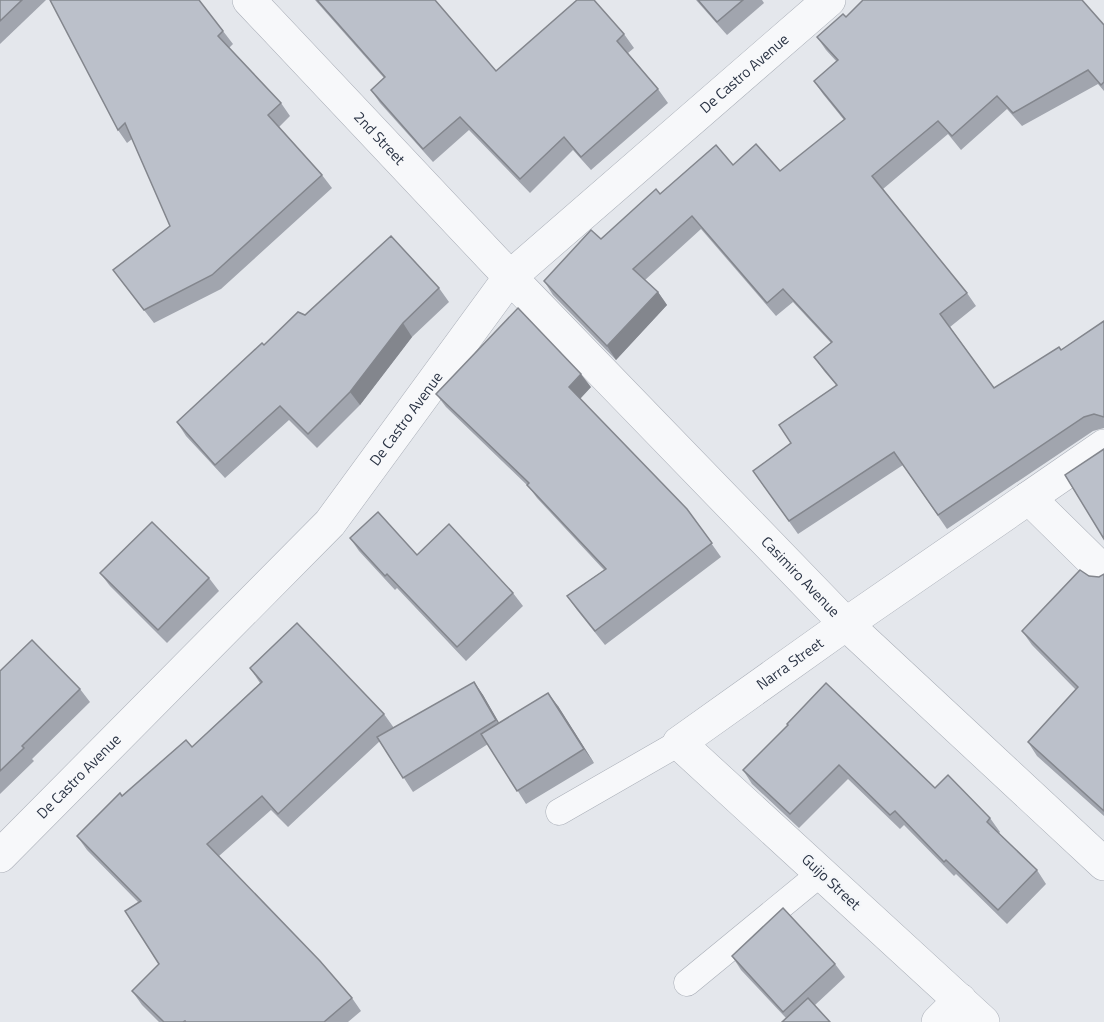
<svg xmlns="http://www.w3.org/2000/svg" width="1104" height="1022" font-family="'Titillium Web',sans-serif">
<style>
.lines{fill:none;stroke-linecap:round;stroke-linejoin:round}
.lane-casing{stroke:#a9aeb7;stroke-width:27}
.street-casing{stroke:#a9aeb7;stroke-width:34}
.lane{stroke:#f7f8fa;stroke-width:26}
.street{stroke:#f7f8fa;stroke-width:33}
.wall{fill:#a1a5ae}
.shaded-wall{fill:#83868d}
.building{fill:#bbc0ca;stroke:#83868d;stroke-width:1.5}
.labels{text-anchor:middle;stroke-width:4.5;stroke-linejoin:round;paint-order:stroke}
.street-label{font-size:15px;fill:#2b3445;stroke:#f4f6f9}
</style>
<rect width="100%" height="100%" fill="#e4e7ec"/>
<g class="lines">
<defs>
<g id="lane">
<path d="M559,812L679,743"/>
<path d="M687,983L821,873"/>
</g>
<g id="street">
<path id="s1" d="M249,0L510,277L846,624L1104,864"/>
<path d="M1029,498L1104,572"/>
<path id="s2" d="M0,856L330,523L510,277L829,0"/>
<path d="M938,1022L960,1000"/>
<path id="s3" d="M983,1022L679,743L846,624L1104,446"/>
</g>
</defs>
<use href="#lane" class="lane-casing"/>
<use href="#street" class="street-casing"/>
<use href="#lane" class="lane"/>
<use href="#street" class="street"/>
</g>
<g class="wall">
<path d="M0,0H46L0,44Z"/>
<path d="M315,0H435L496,71L624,34L634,48L628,53L658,89L668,103L591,170L573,150L530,193L469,130L433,162L380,103L371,90L384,78Z"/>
<path d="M696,0H762L764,3L727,35Z"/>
<path d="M846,17L1104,25V91L1098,84L1022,126L1007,109L961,150L948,134L883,189L967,293L976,306L950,327L994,388L1061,350L1104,321V428L1093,431L947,529L903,465L798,534L753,471L791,443L836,385L824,371L814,357L831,343L793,302L776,316L701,229L645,280L658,292L667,305L616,360L553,295L544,281L660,194L733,165L780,171L844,120L823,94L814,81L837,62L826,50L817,37Z"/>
<path d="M223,31L233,44L229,48L281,103L290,116L279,127L322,175L332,188L221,289L154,323L113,270L170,226L132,139L127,143L118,130Z"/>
<path d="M439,288L449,302L412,337L360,405L317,448L289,420L225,478L186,436L177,422L264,345L305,315Z"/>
<path d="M591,387L580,399L687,509L721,557L605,645L577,610L567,596L604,570L537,498L529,487L446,407L436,394Z"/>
<path d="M350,538L417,555L513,593L523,606L466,661L397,588L395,590L359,551Z"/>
<path d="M100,573L209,578L219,591L167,643L110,586Z"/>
<path d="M1104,574V816L1037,756L1028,742L1076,690L1032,645L1022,631L1089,576L1099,577Z"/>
<path d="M250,668L384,714L394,728L474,682L483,695L499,723L558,706L594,763L526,804L488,744L413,792L380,741L288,827L271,810L219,856L352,998L361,1011L348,1022H159L142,1005L132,991L159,964L138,902L87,850L77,836L122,796L192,747L260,683Z"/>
<path d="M0,671L80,689L90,702L32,759L34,761L0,794Z"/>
<path d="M788,725L935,788L990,818L1000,832L999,833L1037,870L1046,884L1007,924L956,874L954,876L904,825L900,829L848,779L799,828L752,784L743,770Z"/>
<path d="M732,956L835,964L845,977L815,1005L786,1018L741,970Z"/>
</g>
<g class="shaded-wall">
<path d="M658,292L667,305L616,360L607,346Z"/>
<path d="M403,323L412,337L360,405L350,392Z"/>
<path d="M581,374L591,387L578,401L569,387Z"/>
<path d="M474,682L483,695L505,733L496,720Z"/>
<path d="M548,693L558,706L594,763L584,749Z"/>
</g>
<g class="building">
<path d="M0,0H22L0,21Z"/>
<path d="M50,0H199L223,31L218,36L281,103L268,115L322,175L212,275L144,310L113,270L170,226L125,123L118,130Z"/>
<path d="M317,0H435L496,71L577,0H594L624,34L617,41L658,89L581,157L564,137L520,179L460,117L423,149L371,90L385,77Z"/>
<path d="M698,0H743L717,22Z"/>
<path d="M863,0H1082L1104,25V82L1101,85L1088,70L1013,113L997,96L952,136L938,121L872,176L967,293L940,314L994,388L1059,347L1061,350L1104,321V417L1094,414L1084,417L938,515L894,452L789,521L753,471L791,443L779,425L837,385L814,357L832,342L783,289L767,303L692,216L633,269L658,292L607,346L544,281L591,230L601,239L656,189L660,194L716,145L733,165L756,144L780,171L845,119L814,81L838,60L817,37L843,14L846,17Z"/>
<path d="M391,236L439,288L403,323L350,392L308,434L280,406L215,465L177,422L262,343L264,345L298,312L305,315Z"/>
<path d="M518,308L581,374L569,387L687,509L712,543L595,631L567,596L606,569L527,485L529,483L436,394Z"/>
<path d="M1104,449V539L1065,475Z"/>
<path d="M378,512L417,555L449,524L513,593L457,647L387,574L385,576L350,538Z"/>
<path d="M152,522L209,578L158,630L100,573Z"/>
<path d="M1080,570L1089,576L1099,577L1104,574V811L1028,742L1078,687L1022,631Z"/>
<path d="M297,623L384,714L278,814L262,796L207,844L320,961L352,998L324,1022H186L185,1021L183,1022H164L132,991L159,964L125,911L141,901L77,836L120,793L122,796L186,740L192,747L262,682L250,668Z"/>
<path d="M32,640L80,689L22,746L24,748L0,771V671Z"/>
<path d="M474,682L496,720L403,778L377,737Z"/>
<path d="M826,683L935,788L948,775L990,818L987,822L1037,870L998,910L946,860L944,862L895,811L890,815L839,765L790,814L743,770L788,725L787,724Z"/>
<path d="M548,693L584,749L517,791L481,734Z"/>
<path d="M783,908L835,964L783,1012L732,956Z"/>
<path d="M808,998L830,1022H782Z"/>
</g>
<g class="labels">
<g class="street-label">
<text dy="5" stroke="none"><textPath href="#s2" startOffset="1084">De Castro Avenue</textPath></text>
<text dy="5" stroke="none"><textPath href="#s1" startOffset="190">2nd Street</textPath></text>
<text dy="5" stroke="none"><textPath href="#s2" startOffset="598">De Castro Avenue</textPath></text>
<text dy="5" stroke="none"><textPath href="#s1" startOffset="798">Casimiro Avenue</textPath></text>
<text dy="5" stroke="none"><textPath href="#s3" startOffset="549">Narra Street</textPath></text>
<text dy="5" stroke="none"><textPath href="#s2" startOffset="112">De Castro Avenue</textPath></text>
<text transform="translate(831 882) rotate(43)" y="5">Guijo Street</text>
</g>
</g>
</svg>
